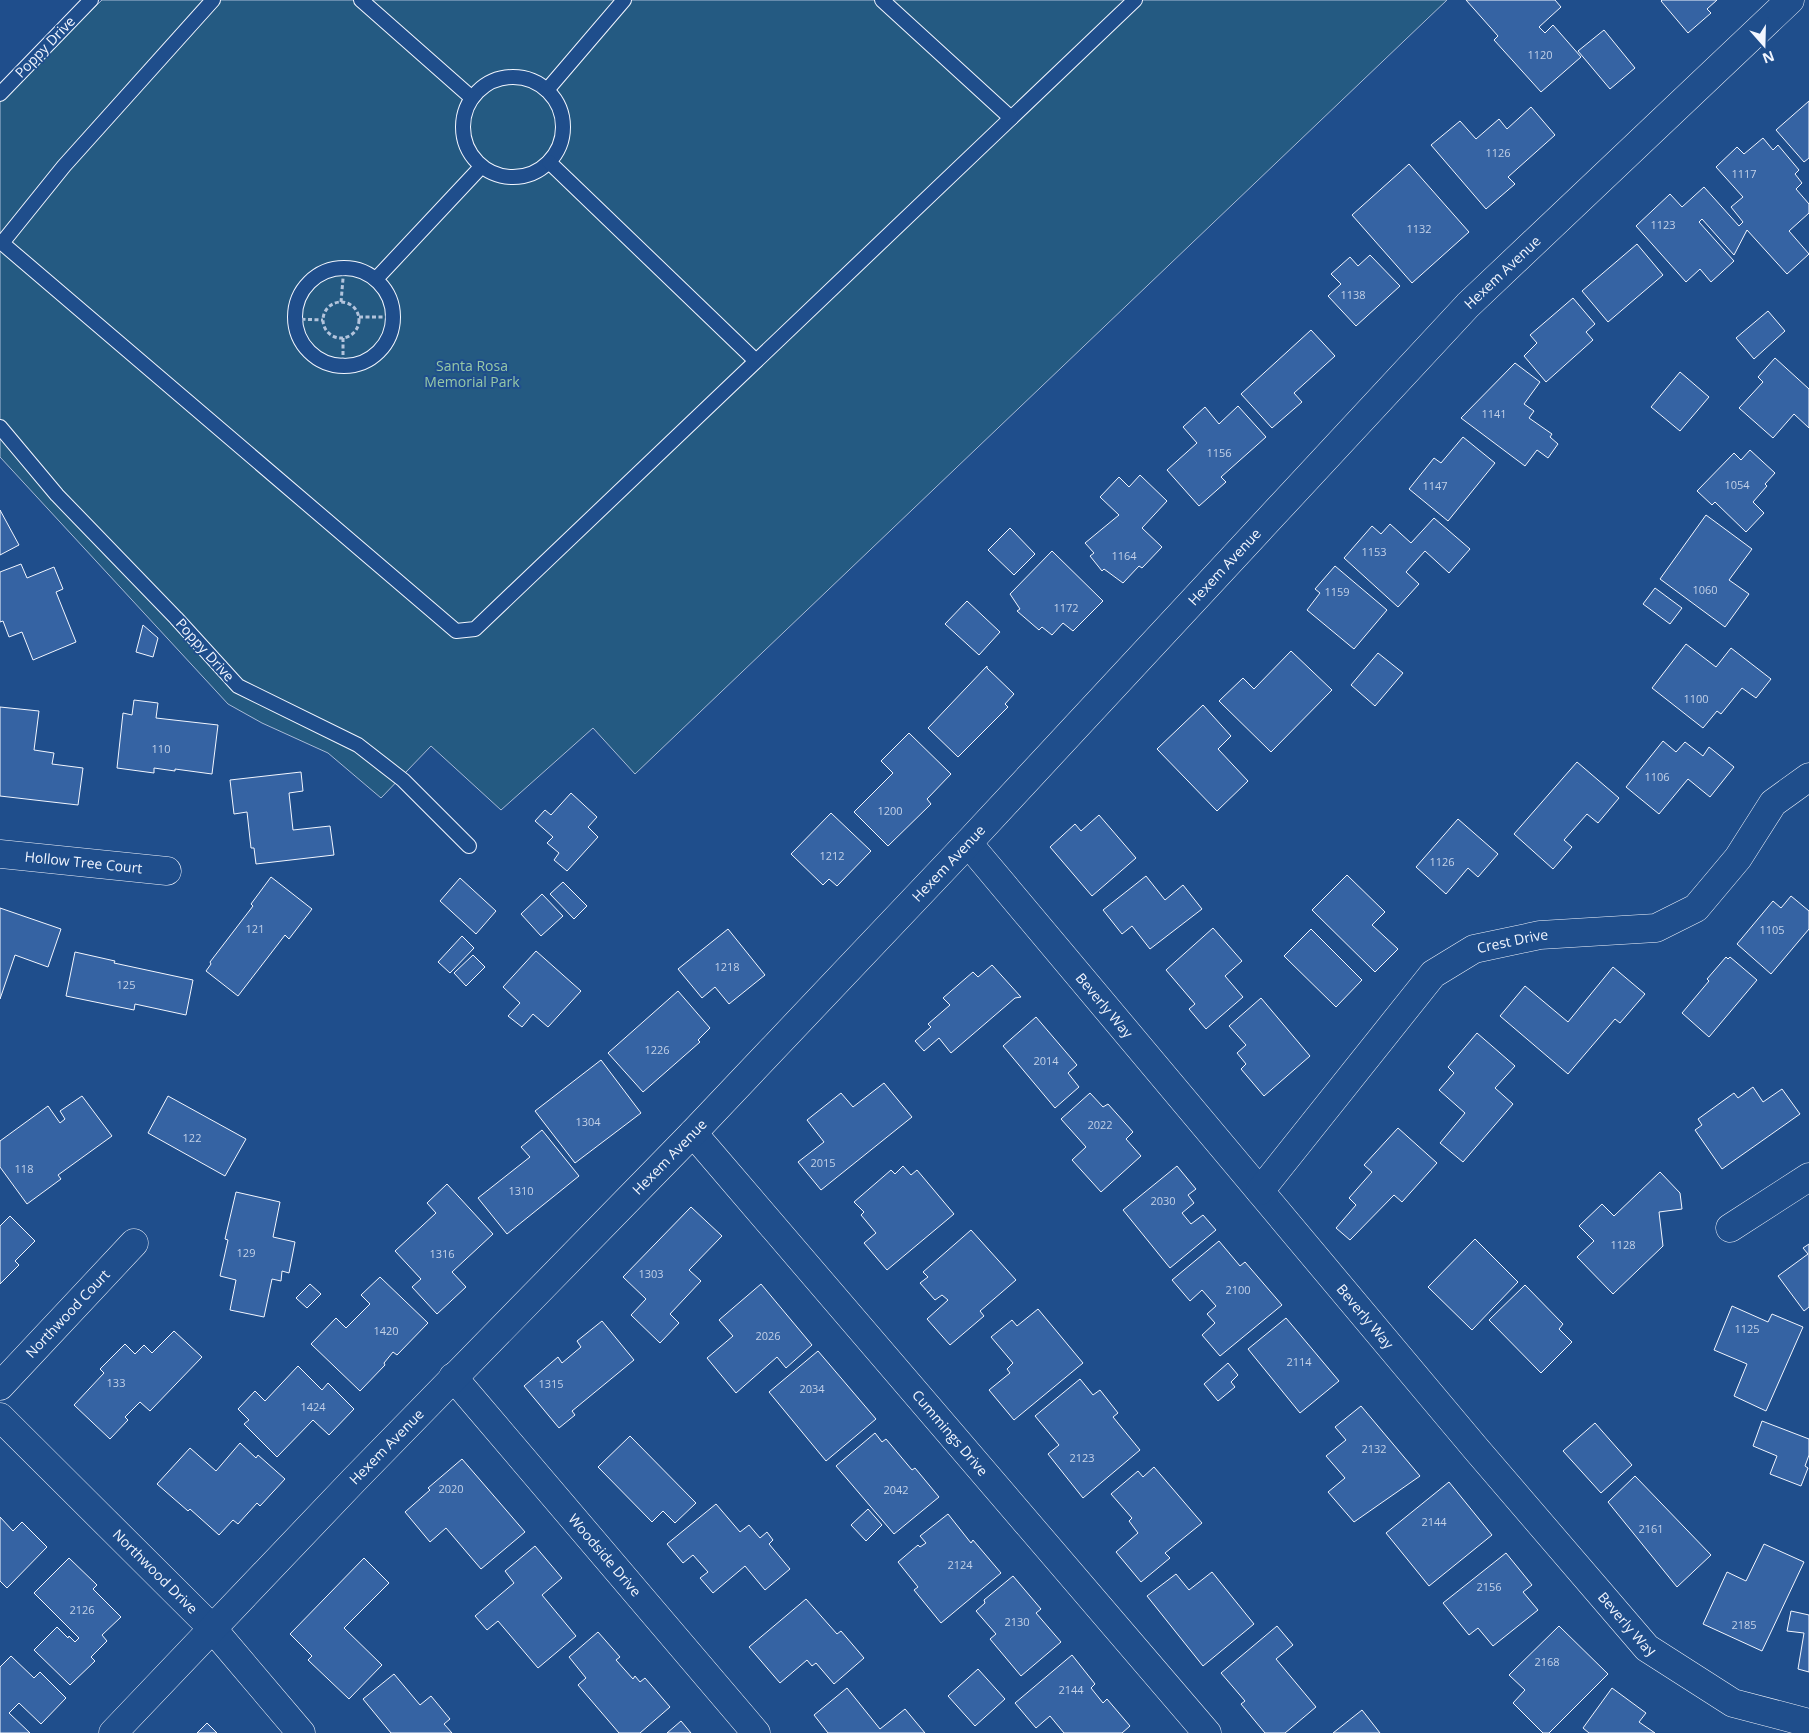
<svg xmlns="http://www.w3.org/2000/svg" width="1809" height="1733" font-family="'Open Sans',sans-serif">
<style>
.green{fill:#245a82;stroke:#a8bbd7}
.building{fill:#3563a3;stroke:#f2f6ff}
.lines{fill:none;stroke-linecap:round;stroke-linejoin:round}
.service-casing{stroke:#f2f6ff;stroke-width:16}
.minor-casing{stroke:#f2f6ff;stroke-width:29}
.path{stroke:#b3c4dc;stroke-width:3;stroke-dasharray:4 2.5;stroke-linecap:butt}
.service{stroke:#1f4e8c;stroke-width:14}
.minor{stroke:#1f4e8c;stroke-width:28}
.labels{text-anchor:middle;stroke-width:4;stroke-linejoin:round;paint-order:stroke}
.number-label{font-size:11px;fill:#c3d1e8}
.street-label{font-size:14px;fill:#f2f6ff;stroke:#1f4e8c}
.park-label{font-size:14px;fill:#97c8a6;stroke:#1f4e8c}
</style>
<rect width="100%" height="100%" fill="#1f4e8c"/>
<path class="green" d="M102,0H1447L635,774L593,728L501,810L431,746L381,798L328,753L262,723L228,704L0,457V101L34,65Z"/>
<g class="building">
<path d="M1466,0H1555L1561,7L1539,27L1545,33L1553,25L1581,57L1541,92L1494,40L1498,36Z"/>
<path d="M1662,0H1717L1707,9L1711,13L1688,33L1661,1Z"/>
<path d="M1604,30L1635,68L1610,89L1578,51Z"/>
<path d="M1809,101V158L1804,162L1776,130Z"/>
<path d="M1531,107L1555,135L1508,177L1515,184L1486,209L1431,145L1460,121L1476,139L1499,119L1507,129Z"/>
<path d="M1763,138L1773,150L1778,145L1799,170L1795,174L1802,183L1796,189L1809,204V213L1789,231L1809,254L1787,274L1747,230L1734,255L1702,219L1699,222L1734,261L1711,282L1700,269L1686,282L1636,226L1670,194L1682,207L1704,187L1739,226L1743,222L1731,207L1743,197L1716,167L1737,147L1744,154Z"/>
<path d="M1409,164L1469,232L1412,283L1352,215Z"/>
<path d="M1637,244L1663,275L1608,322L1582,291Z"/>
<path d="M1370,255L1400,286L1356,326L1328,296L1341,284L1331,274L1350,257L1358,266Z"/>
<path d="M1573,298L1595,324L1586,332L1593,340L1546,382L1524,356L1537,343L1530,335Z"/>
<path d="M1768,311L1785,331L1754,359L1736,338Z"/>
<path d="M1311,330L1335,356L1294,393L1302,402L1272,428L1241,394Z"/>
<path d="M1775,358L1809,389V428L1794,414L1773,438L1739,408L1763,382L1758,377Z"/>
<path d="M1515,363L1540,382L1524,404L1534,411L1529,418L1552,434L1550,437L1558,444L1548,458L1537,450L1525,466L1461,418Z"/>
<path d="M1680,372L1709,397L1680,431L1651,407Z"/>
<path d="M1238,406L1266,437L1221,477L1226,482L1199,506L1167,470L1197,443L1183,427L1205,407L1219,424Z"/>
<path d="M1463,437L1495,463L1448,521L1409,489L1434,458L1441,463Z"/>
<path d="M1750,450L1775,473L1765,484L1767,486L1753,502L1764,513L1746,532L1715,502L1712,505L1697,491L1734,453L1741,460Z"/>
<path d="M1140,475L1167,501L1142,528L1162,547L1142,568L1139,566L1123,583L1104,569L1102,571L1090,556L1094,553L1085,543L1119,515L1100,497L1119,477L1129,487Z"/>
<path d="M0,510L19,545L0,555Z"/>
<path d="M1706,515L1752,549L1729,580L1749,594L1725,627L1660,579Z"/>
<path d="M1434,518L1470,549L1449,573L1425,551L1406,572L1419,584L1398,607L1344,558L1372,526L1381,534L1390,524L1411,543Z"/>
<path d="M1010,528L1035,554L1014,575L988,550Z"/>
<path d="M1052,551L1103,601L1073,631L1063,623L1052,635L1042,627L1039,630L1017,611L1020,609L1010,594Z"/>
<path d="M21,564L27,578L54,567L63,589L56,592L76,642L33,660L22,632L9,637L3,621L0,622V572Z"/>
<path d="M1335,566L1387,610L1354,649L1307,610L1320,593L1315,589Z"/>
<path d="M1655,588L1682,608L1670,624L1643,604Z"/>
<path d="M967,601L1000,632L979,655L945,624Z"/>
<path d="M143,625L158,638L153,657L136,652Z"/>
<path d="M1686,644L1716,667L1731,648L1771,679L1756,698L1742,688L1721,714L1717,711L1703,728L1652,688Z"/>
<path d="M1291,651L1332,690L1271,752L1219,701L1243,678L1254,689Z"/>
<path d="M1378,653L1403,673L1375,706L1351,685Z"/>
<path d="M987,666V668L1014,694L1005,704L1008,707L958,757L928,728Z"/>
<path d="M134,700L158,703L156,718L218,725L212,774L175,769V771L154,768V773L117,768L123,713L132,715Z"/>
<path d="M1203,705L1231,736L1218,749L1248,781L1217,811L1157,749Z"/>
<path d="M0,707L39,711L34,750L54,753L52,764L83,768L78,805L0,796Z"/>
<path d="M909,733L951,774L927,799L931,804L888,846L854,812L893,773L881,761Z"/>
<path d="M1663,741L1676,752L1685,742L1703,756L1709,747L1734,767L1710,797L1688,779L1659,814L1626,787Z"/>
<path d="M1577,762L1619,798L1598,823L1587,814L1564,840L1572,847L1553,869L1514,834Z"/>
<path d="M301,772L303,791L289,793L293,830L330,826L334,855L256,864L254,848H251L247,812L234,814L230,780Z"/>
<path d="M571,793L597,817L588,827L598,837L567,871L554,860L559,853L547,843L553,837L535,821L545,810L551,815Z"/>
<path d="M831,813L871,851L837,886L829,879L823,885L791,854Z"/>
<path d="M1099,815L1136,858L1092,896L1050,847L1075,824L1081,831Z"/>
<path d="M1458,819L1498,854L1478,877L1468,868L1446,894L1416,867Z"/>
<path d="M1347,875L1385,912L1372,925L1398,949L1375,972L1312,910Z"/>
<path d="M1146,876L1165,900L1183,885L1202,909L1150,949L1132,926L1122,934L1103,910Z"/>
<path d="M271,877L312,909L289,939L285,935L238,996L206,971L211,964L210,962L253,906L251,904Z"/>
<path d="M460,878L496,911L476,934L440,901Z"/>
<path d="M563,882L587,906L574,919L550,894Z"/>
<path d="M542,894L563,916L541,936L521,914Z"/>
<path d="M1791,896L1809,911V929L1771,974L1737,944L1773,901L1781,908Z"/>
<path d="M0,908L61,929L48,967L15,955L0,999Z"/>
<path d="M1213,928L1242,961L1225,976L1243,997L1206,1029L1189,1009L1195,1004L1166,970Z"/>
<path d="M728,929L765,975L729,1004L715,987L702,998L678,969Z"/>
<path d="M1311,929L1362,980L1336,1007L1284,956Z"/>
<path d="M462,936L474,948L450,973L438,962Z"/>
<path d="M536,951L581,991L548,1027L533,1014L522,1027L508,1016L520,1003L503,987Z"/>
<path d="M75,952L115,961L114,963L193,980L186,1015L135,1004L134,1010L66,996Z"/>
<path d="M473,955L485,967L466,986L454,973Z"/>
<path d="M1726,957L1728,959L1730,957L1757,980L1709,1037L1682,1013L1709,981L1707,979Z"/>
<path d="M992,965L1021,997L1015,998L951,1053L939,1038L924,1051L915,1041L931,1027L928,1024L950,1005L943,998L973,972L978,977Z"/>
<path d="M1613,967L1645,994L1620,1023L1615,1019L1568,1074L1500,1016L1525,986L1568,1022Z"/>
<path d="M678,991L710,1028L698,1040L700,1042L643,1092L608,1053Z"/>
<path d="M1261,998L1310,1056L1264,1096L1241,1069L1246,1064L1237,1053L1246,1045L1229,1026Z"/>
<path d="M1036,1017L1077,1065L1068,1073L1079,1087L1055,1108L1003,1046Z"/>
<path d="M1477,1033L1515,1066L1495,1088L1513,1104L1463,1162L1440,1143L1465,1113L1439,1090L1454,1073L1448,1067Z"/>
<path d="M601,1060L641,1113L575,1163L535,1111Z"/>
<path d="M884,1083L912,1117L821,1190L798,1162L824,1142L807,1120L841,1093L853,1107Z"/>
<path d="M1753,1087L1763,1102L1782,1089L1800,1114L1722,1169L1695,1130L1702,1125L1698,1119L1734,1093L1738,1098Z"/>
<path d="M1090,1093L1103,1107L1108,1104L1133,1132L1126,1139L1141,1156L1101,1192L1072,1160L1086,1147L1061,1119Z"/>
<path d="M82,1096L112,1136L58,1175L61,1179L27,1204L0,1167V1141L48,1106L60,1123L65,1119L60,1111Z"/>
<path d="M168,1096L246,1139L225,1176L148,1133Z"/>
<path d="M1398,1128L1437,1163L1402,1202L1394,1195L1350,1240L1336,1228L1356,1205L1349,1198L1372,1172L1364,1165Z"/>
<path d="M542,1130L579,1176L507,1234L478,1198L530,1157L521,1147Z"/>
<path d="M903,1166L911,1175L917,1170L954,1214L887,1270L864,1243L876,1233L861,1215L864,1212L854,1202L891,1170L895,1174Z"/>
<path d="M1177,1166L1196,1189L1188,1195L1194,1203L1182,1213L1191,1224L1203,1215L1216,1230L1170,1268L1123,1210Z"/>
<path d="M1660,1172L1680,1193L1682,1209L1659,1212L1663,1246L1613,1294L1577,1257L1594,1241L1579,1226L1602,1204L1614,1216Z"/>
<path d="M447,1184L493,1234L452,1272L466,1287L437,1314L412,1287L421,1279L395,1251L436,1213L427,1203Z"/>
<path d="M236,1192L280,1202L273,1237L295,1242L289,1273L282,1271L281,1281L272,1279L264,1317L230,1310L236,1280L220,1276L228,1240L225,1239Z"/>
<path d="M691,1207L722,1236L689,1270L701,1281L670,1314L679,1323L660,1343L631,1315L646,1299L623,1277Z"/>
<path d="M10,1216L35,1241L15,1261L19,1265L0,1284V1226Z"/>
<path d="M971,1230L1016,1280L980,1311L984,1316L950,1345L927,1319L948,1300L942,1295L935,1300L920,1283L928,1277L923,1272Z"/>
<path d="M1475,1239L1518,1282L1472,1330L1428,1287Z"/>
<path d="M1219,1241L1240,1266L1245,1262L1282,1305L1220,1356L1202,1335L1215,1323L1207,1314L1216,1306L1202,1290L1190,1301L1172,1280Z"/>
<path d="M1809,1244V1307L1804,1311L1778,1276L1808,1254L1803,1248Z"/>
<path d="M380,1277L428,1323L397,1355L393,1352L384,1363L385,1365L360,1391L311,1344L336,1318L346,1328L370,1304L361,1295Z"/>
<path d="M310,1284L321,1294L307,1308L296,1298Z"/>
<path d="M761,1284L812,1345L786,1368L777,1357L736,1393L707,1358L733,1336L719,1320Z"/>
<path d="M1525,1285L1563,1324L1559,1329L1572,1342L1541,1373L1489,1320Z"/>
<path d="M1732,1306L1768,1322L1772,1314L1803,1327L1766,1411L1734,1396L1747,1364L1714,1350Z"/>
<path d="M1038,1309L1083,1363L1014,1420L989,1390L1010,1373L1007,1369L1013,1363L991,1337L1012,1320L1017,1326Z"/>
<path d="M1286,1318L1339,1381L1300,1413L1248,1349Z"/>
<path d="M602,1321L634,1360L572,1411L575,1415L559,1428L524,1386L558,1357L562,1363L581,1347L577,1341Z"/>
<path d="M174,1331L202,1357L150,1411L140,1402L125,1417L128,1420L110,1439L74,1405L104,1373L100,1369L125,1344L135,1354L144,1345L152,1353Z"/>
<path d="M818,1351L876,1419L826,1461L769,1392Z"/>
<path d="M1228,1363L1238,1375L1231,1382L1235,1387L1218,1401L1204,1384Z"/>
<path d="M298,1366L322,1390L328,1383L354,1409L329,1435L313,1420L277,1457L244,1424L249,1420L238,1409L255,1391L265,1401Z"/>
<path d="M1080,1379L1093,1395L1100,1390L1118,1413L1113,1417L1140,1450L1083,1498L1048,1454L1059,1445L1035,1416Z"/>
<path d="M1361,1406L1420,1476L1354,1522L1328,1492L1345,1478L1326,1456L1346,1440L1335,1427Z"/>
<path d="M1762,1421L1809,1439V1455L1805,1466L1808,1468L1801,1486L1770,1474L1777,1456L1753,1446Z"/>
<path d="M1595,1423L1632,1465L1601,1493L1563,1451Z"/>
<path d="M875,1433L882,1442L886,1439L912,1470L915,1468L939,1497L894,1534L836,1466Z"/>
<path d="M630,1436L696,1503L675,1523L663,1511L652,1522L598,1467Z"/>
<path d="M240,1443L256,1458L258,1455L285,1479L260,1506L257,1503L238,1524L233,1520L219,1535L190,1509L188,1511L157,1484L190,1448L216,1471Z"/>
<path d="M462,1459L525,1532L481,1569L446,1528L430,1542L405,1512L430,1490L428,1488Z"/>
<path d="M1154,1467L1202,1523L1165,1553L1170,1558L1141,1582L1116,1552L1138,1533L1129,1521L1132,1518L1111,1494L1138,1471L1143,1477Z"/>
<path d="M1635,1476L1711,1555L1677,1587L1608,1502Z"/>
<path d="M1449,1482L1492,1535L1429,1586L1386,1533Z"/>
<path d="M716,1504L740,1532L749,1525L760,1538L767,1532L773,1540L769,1544L790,1569L765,1590L745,1566L713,1593L700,1578L708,1572L693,1555L683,1563L667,1544Z"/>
<path d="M868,1509L882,1525L866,1541L851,1525Z"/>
<path d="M948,1514L971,1543L973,1540L1001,1573L941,1623L914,1590L918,1587L898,1562L918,1545L920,1547L926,1543L920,1536Z"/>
<path d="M0,1517L13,1531L22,1522L47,1547L7,1588L0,1581Z"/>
<path d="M1764,1544L1804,1562L1762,1651L1703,1624L1727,1572L1746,1581Z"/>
<path d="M535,1546L562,1578L542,1595L576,1636L538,1668L498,1621L487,1630L475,1616L514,1583L505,1571Z"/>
<path d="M1506,1553L1532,1585L1523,1592L1538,1610L1493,1646L1478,1628L1469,1635L1443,1603Z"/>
<path d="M69,1558L97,1585L93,1589L121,1617L102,1635L107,1641L91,1657L95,1661L70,1685L34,1650L57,1627L68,1638L69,1636L75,1642L79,1638L34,1593Z"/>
<path d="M364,1558L389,1583L344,1628L382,1665L349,1699L308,1660L312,1656L290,1634Z"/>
<path d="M1212,1572L1254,1624L1203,1666L1147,1596L1176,1574L1189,1590Z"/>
<path d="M1013,1576L1041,1609L1036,1613L1061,1642L1021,1676L990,1639L996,1634L976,1611L985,1603L984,1600Z"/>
<path d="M806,1599L837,1634L841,1631L864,1658L834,1684L816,1663L812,1666L807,1660L780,1683L749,1647Z"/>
<path d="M1791,1611L1809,1615V1672L1798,1669L1804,1633L1787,1631Z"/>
<path d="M1277,1626L1293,1645L1276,1659L1316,1707L1285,1733H1265L1241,1704L1245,1701L1221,1673Z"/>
<path d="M1559,1626L1608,1674L1549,1733H1543L1513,1703L1525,1690L1509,1675Z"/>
<path d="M598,1632L620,1657L616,1660L633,1679L635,1676L640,1682L645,1678L670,1707L640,1733H619L578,1685L586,1678L569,1657Z"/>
<path d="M1072,1655L1095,1684L1091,1688L1103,1703L1107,1699L1130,1726L1122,1733H1064L1050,1716L1036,1728L1015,1703Z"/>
<path d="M11,1656L34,1678L40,1672L66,1698L41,1724L19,1703L9,1713L30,1733H0V1667Z"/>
<path d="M978,1669L1005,1699L975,1726L948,1696Z"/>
<path d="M394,1674L420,1705L431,1696L450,1719L444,1724L452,1733H391L363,1699Z"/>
<path d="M847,1688L880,1729L905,1709L925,1733H828L814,1715Z"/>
<path d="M1612,1688L1646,1713L1639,1722L1655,1733H1589L1583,1728Z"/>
<path d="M1362,1710L1380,1733H1333Z"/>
<path d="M681,1721L691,1733H667Z"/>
<path d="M207,1723L217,1733H197Z"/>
</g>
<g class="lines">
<defs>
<g id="service">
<path d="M213,0L64,166L2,243L456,631L475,629L1135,0"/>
<path d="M361,0L472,98"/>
<path d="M882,0L1011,118"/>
<circle cx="513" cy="127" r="50"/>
<path d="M547,90L624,0"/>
<path d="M0,94L91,0"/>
<path d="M549,162L756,361"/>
<circle cx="344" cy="317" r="49"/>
<path d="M376,279L481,167"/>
<path d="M0,427L57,495L176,618L238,686L358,745L403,780L469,846"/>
</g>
<g id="minor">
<path id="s1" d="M968,843L1477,1450L1647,1648L1733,1703L1809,1723"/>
<path id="s2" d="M0,854L167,871"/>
<path id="s3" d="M693,1133L1207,1733"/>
<path id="s4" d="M1260,1191L1433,974L1474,949L1540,935L1656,928L1696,908L1738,858L1773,803L1809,777"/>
<path d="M1730,1228L1809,1177"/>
<path id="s5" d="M453,1377L756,1733"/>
<path id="s6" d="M0,1386L134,1243"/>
<path id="s7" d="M0,1417L212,1628L301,1733"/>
<path id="s8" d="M113,1733L354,1480L693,1133L968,843L1468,305L1790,0"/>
</g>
</defs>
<use href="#service" class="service-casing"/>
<use href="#minor" class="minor-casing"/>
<g class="path">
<path d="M341,302L344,267"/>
<circle cx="341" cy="320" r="18"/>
<path d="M359,317H393"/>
<path d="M295,319L323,320"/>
<path d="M343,338V366"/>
</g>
<use href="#service" class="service"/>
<use href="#minor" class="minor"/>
</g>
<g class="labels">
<g class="number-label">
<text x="1540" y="59">1120</text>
<text x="1498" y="157">1126</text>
<text x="1744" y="178">1117</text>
<text x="1663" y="229">1123</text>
<text x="1419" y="233">1132</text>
<text x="1353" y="299">1138</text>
<text x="1494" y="418">1141</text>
<text x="1219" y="457">1156</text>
<text x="1737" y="489">1054</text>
<text x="1435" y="490">1147</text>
<text x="1374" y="556">1153</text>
<text x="1124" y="560">1164</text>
<text x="1705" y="594">1060</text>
<text x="1337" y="596">1159</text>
<text x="1066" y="612">1172</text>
<text x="1696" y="703">1100</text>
<text x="161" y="753">110</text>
<text x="1657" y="781">1106</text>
<text x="890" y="815">1200</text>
<text x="832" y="860">1212</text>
<text x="1442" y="866">1126</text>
<text x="255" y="933">121</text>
<text x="1772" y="934">1105</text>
<text x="727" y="971">1218</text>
<text x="126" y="989">125</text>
<text x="657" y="1054">1226</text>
<text x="1046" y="1065">2014</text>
<text x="588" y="1126">1304</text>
<text x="1100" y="1129">2022</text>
<text x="192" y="1142">122</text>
<text x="823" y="1167">2015</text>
<text x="24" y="1173">118</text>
<text x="521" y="1195">1310</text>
<text x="1163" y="1205">2030</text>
<text x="1623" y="1249">1128</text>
<text x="246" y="1257">129</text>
<text x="442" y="1258">1316</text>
<text x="651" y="1278">1303</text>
<text x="1238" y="1294">2100</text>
<text x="1747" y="1333">1125</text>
<text x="386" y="1335">1420</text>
<text x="768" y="1340">2026</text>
<text x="1299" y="1366">2114</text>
<text x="116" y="1387">133</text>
<text x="551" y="1388">1315</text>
<text x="812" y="1393">2034</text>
<text x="313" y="1411">1424</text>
<text x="1374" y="1453">2132</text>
<text x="1082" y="1462">2123</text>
<text x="451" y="1493">2020</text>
<text x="896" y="1494">2042</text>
<text x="1434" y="1526">2144</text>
<text x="1651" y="1533">2161</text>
<text x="960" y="1569">2124</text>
<text x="1489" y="1591">2156</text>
<text x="82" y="1614">2126</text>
<text x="1017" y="1626">2130</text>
<text x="1744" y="1629">2185</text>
<text x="1547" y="1666">2168</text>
<text x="1071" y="1694">2144</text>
</g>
<g class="street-label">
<text transform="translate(45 47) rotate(-46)" y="5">Poppy Drive</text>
<text dy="5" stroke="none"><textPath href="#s8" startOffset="2016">Hexem Avenue</textPath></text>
<text dy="5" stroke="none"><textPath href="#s8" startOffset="1611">Hexem Avenue</textPath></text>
<text transform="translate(205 650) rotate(48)" y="5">Poppy Drive</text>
<text dy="5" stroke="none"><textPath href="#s2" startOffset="84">Hollow Tree Court</textPath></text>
<text dy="5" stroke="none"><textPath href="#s8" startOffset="1206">Hexem Avenue</textPath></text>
<text dy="5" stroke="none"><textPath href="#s4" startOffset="365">Crest Drive</textPath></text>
<text dy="5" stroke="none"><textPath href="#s1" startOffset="212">Beverly Way</textPath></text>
<text dy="5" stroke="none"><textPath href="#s8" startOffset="801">Hexem Avenue</textPath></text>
<text dy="5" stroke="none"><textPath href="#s6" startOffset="99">Northwood Court</textPath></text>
<text dy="5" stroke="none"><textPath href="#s1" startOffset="618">Beverly Way</textPath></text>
<text dy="5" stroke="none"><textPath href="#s3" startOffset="395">Cummings Drive</textPath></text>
<text dy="5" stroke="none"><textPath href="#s8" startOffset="396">Hexem Avenue</textPath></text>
<text dy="5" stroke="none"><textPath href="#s5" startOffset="234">Woodside Drive</textPath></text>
<text dy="5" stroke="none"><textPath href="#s7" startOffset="219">Northwood Drive</textPath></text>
<text dy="5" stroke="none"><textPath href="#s1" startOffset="1022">Beverly Way</textPath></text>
</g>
<g class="park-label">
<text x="472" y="371">Santa Rosa<tspan x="472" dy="16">Memorial Park</tspan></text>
</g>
</g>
<g transform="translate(1764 45) rotate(160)" stroke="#1f4e8c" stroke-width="4" paint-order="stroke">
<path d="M0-4L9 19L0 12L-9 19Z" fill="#f2f6ff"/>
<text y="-8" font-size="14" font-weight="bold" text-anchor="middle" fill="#f2f6ff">N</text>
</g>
</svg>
